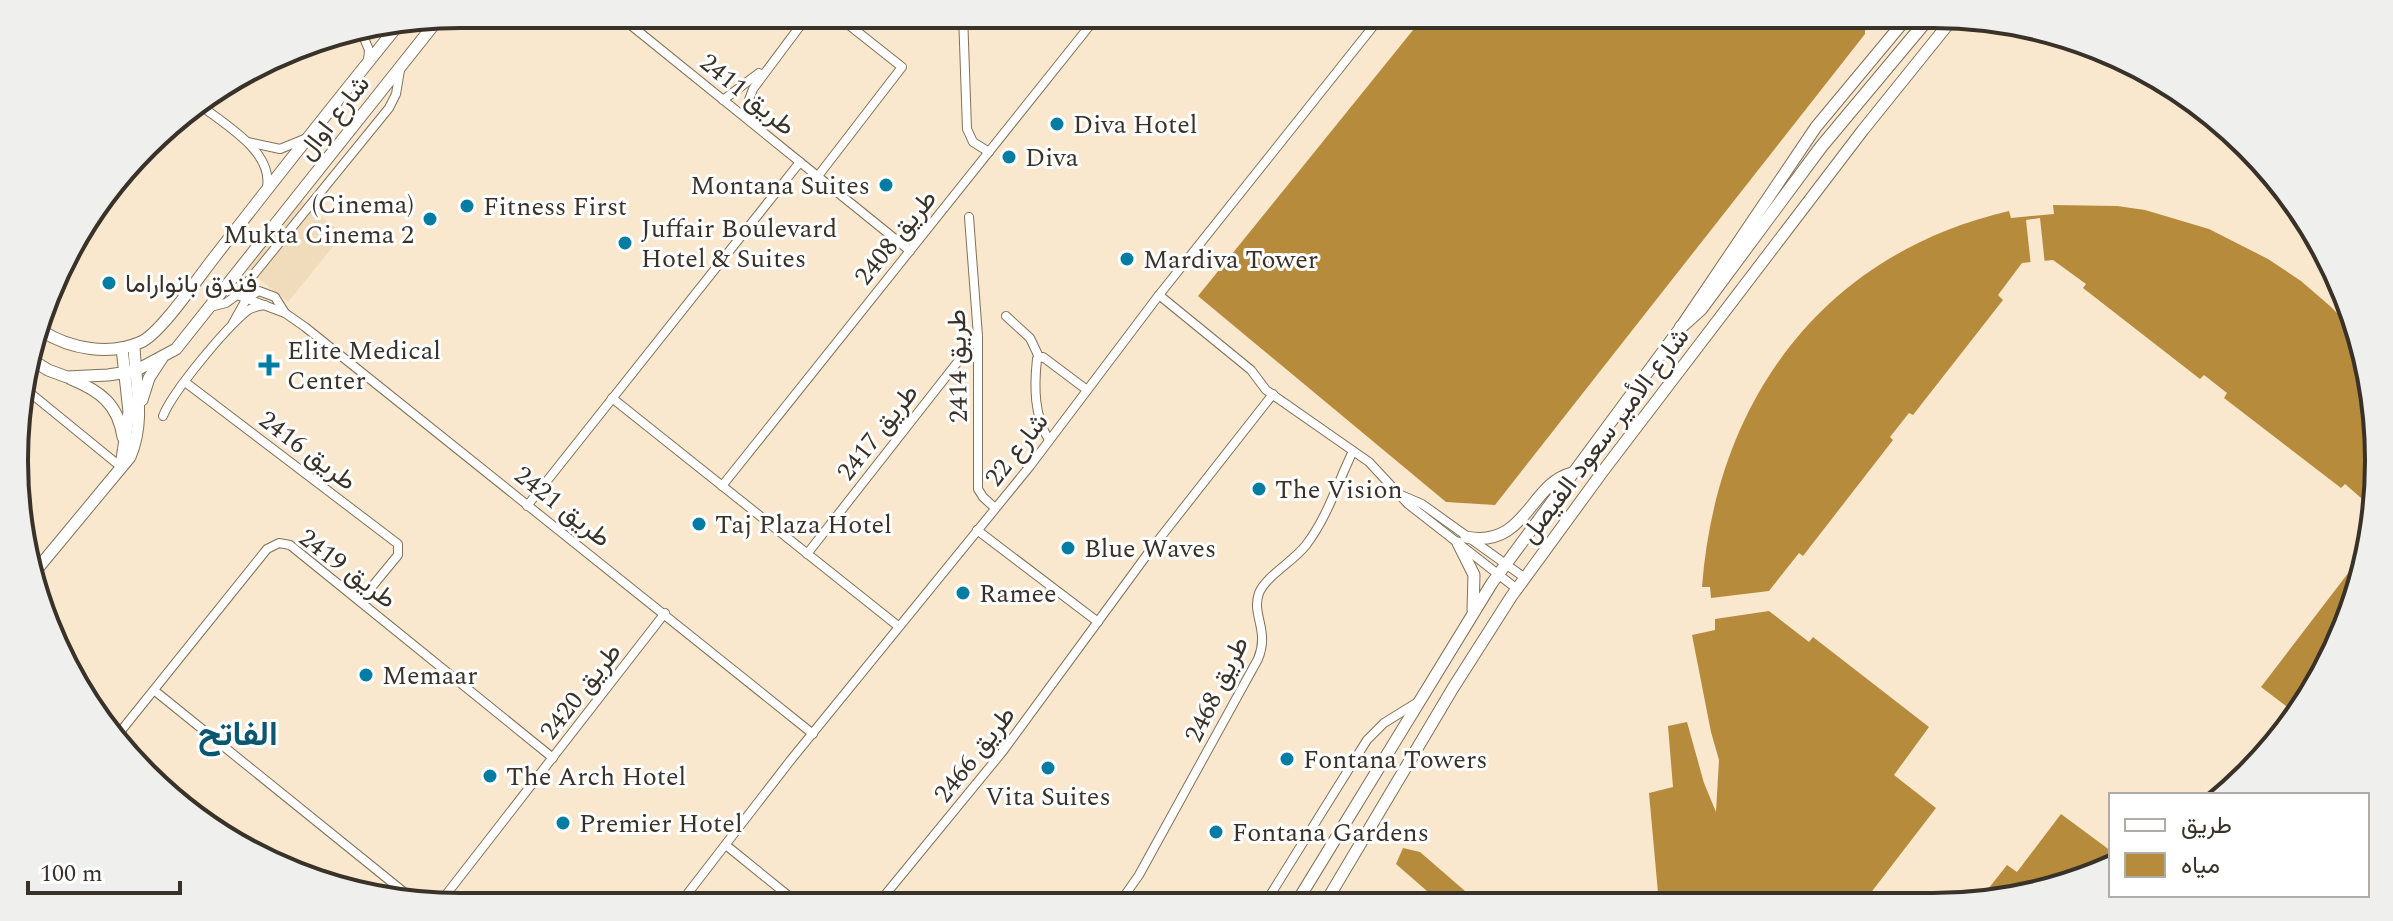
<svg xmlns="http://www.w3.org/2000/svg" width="2393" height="921" font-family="Spectral,Vazirmatn,serif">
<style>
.built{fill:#f0dbba}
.water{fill:#b78b3c}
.pier{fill:#f9e8ce}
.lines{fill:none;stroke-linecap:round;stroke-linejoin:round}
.street-casing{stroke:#80715a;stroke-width:10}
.secondary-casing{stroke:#80715a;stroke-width:13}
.primary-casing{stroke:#80715a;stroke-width:14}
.street{stroke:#fff;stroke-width:8}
.secondary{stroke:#fff;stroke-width:11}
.primary{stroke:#fff;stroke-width:12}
.poi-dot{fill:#017ca3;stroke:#fff;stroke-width:3}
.labels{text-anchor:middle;stroke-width:6;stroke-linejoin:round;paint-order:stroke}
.street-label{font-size:26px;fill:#393228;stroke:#fff}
.poi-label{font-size:26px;fill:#393228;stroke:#fff;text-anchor:start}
.district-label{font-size:34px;font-weight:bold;fill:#0b5772;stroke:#fff}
.rim{fill:none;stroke:#393228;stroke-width:4}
</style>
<rect width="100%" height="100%" fill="#f9e8ce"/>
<path class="built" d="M301,200L343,234L288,302L246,268Z"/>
<g class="water">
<path d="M1426,14H1865V34L1495,505L1446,502L1198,296Z"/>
<path d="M2053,205L2117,206L2145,210L2209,229L2268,259L2301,281L2330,306L2349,325L2375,403L2368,504L2345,484L2341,488L2224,398L2227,393L2204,375L2200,379L2083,288L2086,284L2053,260L2022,263L1998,295L2003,300L1913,415L1909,413L1890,437L1893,440L1803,556L1799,553L1769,591L1711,598L1710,587H1702C1716,400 1823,254 2009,211L2011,218L2054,214Z"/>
<path d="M2365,561L2364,577L2304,708L2298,715L2261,687L2349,572L2354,574Z"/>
<path d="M1769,611L1809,642L1813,637L1929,727L1894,775L1936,808L1863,903L1659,904L1649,793L1673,787L1668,726L1687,722L1704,783L1716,812L1719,760L1711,732L1692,635L1715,630V619Z"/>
<path d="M2061,814L2111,851V867L1991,903H1977L2007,865L2017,872Z"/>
<path d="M1403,848L1420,852L1480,904L1443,905L1396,864Z"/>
</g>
<path class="pier" d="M2040,218L2045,265L2031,266L2026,220Z"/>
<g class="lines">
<defs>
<g id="street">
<path d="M617,14L910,251"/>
<path d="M963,14L967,129L973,142L989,152"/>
<path d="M361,31L369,50L368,60"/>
<path d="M723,100L759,73"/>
<path d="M200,105C224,124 273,151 267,187"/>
<path d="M751,122L749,100L753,89L809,14"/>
<path d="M248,142L280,149L307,138"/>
<path d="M818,176L902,67L835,14"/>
<path d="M969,217L978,336V489L983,497L995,508"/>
<path d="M237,295L285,313L305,327L813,734"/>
<path d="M1159,295L1251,370L1266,390L1369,462L1408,504L1517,589"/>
<path d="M210,307L226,303L237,295L389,108L396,94L400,70"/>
<path d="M1006,316L1030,338L1039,357"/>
<path d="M233,323L247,298L259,291L275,297L285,313"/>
<path d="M185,382L398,544V555L361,600"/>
<path d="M23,387L121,467"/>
<path d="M612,398L898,626"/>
<path d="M163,416C173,391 225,329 247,311C252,307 259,306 265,305"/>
<path d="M1049,440C1034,416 1034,387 1037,359L1043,357L1087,390"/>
<path d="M722,486L1099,14"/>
<path d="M1401,495L1422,504L1525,578"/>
<path d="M527,506L800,162"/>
<path d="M977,530L1098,622"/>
<path d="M807,554L978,336"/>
<path d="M155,691L415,901"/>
<path d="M116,737L267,549L279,543L290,545L553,758"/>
<path d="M727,846L801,906"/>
<path d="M434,903L445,896L665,613"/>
<path d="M1118,905L1139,875L1258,659C1270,630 1251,615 1259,593C1266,576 1294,561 1306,545C1327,518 1338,482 1353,451"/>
<path d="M1264,905L1367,740L1384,723L1418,702"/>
<path d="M678,906L790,761L1030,466L1159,295L1383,14"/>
<path d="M876,906L1003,751L1149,552L1273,394"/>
</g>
<g id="secondary">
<path d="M42,331C70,349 110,356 141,342C160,334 198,278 213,259C274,180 336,102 399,24"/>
<path d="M32,360L48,370L67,377L108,375L135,371L176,349L440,17"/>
<path d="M71,379C100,391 118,404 123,437"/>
<path d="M142,400L149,378L162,358"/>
<path d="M121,466L129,412L122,348"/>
<path d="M1466,537C1526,549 1530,483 1572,473"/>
<path d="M1458,543L1474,575L1473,610"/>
<path d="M33,574L130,457C146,420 135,383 134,345"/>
<path d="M1295,905L1492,583L1681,327L1816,127L1910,14"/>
<path d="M1324,905L1453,688L1511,597L1603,471L1863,130L1954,17"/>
</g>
<path id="primary" d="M1681,327L1701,309L1821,147L1932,14"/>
</defs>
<use href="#street" class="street-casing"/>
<use href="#secondary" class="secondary-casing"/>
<use href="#primary" class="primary-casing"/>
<use href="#street" class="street"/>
<use href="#secondary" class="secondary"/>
<use href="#primary" class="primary"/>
</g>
<g class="poi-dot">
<circle cx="1057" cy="124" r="8"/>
<circle cx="1009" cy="157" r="8"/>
<circle cx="886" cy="185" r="8"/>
<circle cx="467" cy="206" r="8"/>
<circle cx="430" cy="219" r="8"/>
<circle cx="625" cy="243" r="8"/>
<circle cx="1127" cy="259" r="8"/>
<circle cx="109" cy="283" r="8"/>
<path d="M265 353h8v8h8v8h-8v8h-8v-8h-8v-8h8z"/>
<circle cx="1259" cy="489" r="8"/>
<circle cx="699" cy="524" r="8"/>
<circle cx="1068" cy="548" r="8"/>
<circle cx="963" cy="593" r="8"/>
<circle cx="366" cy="675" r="8"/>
<circle cx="1287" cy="759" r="8"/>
<circle cx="1048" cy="768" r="8"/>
<circle cx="490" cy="776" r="8"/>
<circle cx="563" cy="823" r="8"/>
<circle cx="1216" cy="832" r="8"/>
</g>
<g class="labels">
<g class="street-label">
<text transform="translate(748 94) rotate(39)" y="9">طريق 2411</text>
<text transform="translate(333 117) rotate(-52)" y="9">شارع اوال</text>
<text transform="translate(895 237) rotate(-51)" y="9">طريق 2408</text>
<text transform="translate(957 366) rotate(-91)" y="9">طريق 2414</text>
<text transform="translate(877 432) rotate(-52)" y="9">طريق 2417</text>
<text transform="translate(1604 435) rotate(-53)" y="9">شارع الأمير سعود الفيصل</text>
<text transform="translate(1016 449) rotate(-52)" y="9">شارع 22</text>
<text transform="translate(308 450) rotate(37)" y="9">طريق 2416</text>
<text transform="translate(563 506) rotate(38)" y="9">طريق 2421</text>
<text transform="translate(348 568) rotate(37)" y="9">طريق 2419</text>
<text transform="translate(1216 689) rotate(-64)" y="9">طريق 2468</text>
<text transform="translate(580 691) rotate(-52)" y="9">طريق 2420</text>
<text transform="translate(974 754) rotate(-52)" y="9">طريق 2466</text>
</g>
<g class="poi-label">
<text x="1073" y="133">Diva Hotel</text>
<text x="1025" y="166">Diva</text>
<text x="870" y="194" text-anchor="end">Montana Suites</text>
<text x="414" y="213" text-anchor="end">(Cinema)<tspan x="414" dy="30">Mukta Cinema 2</tspan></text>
<text x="483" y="215">Fitness First</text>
<text x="641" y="237">Juffair Boulevard<tspan x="641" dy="30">Hotel &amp; Suites</tspan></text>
<text x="1143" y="268">Mardiva Tower</text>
<text x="125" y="292">فندق بانواراما</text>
<text x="287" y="359">Elite Medical<tspan x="287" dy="30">Center</tspan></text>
<text x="1275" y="498">The Vision</text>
<text x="715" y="533">Taj Plaza Hotel</text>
<text x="1084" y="557">Blue Waves</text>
<text x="979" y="602">Ramee</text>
<text x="382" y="684">Memaar</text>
<text x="1303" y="768">Fontana Towers</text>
<text x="506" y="785">The Arch Hotel</text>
<text x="1048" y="805" text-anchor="middle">Vita Suites</text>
<text x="579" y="832">Premier Hotel</text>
<text x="1232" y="841">Fontana Gardens</text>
</g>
<g class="district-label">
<text x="238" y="745">الفاتح</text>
</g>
</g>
<path d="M0 0H2393V921H0ZM460 28H1933A432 432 0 0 1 2365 460V461A432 432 0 0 1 1933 893H460A432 432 0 0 1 28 461V460A432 432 0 0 1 460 28Z" fill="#efefee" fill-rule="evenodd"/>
<path class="rim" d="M460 28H1933A432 432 0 0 1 2365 460V461A432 432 0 0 1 1933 893H460A432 432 0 0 1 28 461V460A432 432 0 0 1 460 28Z"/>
<rect x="2109" y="793" width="260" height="104" fill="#ffffff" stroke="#b0ada9" stroke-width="2"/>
<rect x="2125" y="819" width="40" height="12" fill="#ffffff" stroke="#b0ada9" stroke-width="2"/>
<text x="2181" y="833" font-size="24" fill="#393228">طريق</text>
<rect x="2125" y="853" width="40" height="24" fill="#b78b3c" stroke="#b0ada9" stroke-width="2"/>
<text x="2181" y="873" font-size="24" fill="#393228">مياه</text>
<path d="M28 881v12h152v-12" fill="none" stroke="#393228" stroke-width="4"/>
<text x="40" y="881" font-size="24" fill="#393228" stroke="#ffffff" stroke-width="6" paint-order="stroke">100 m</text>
</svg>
